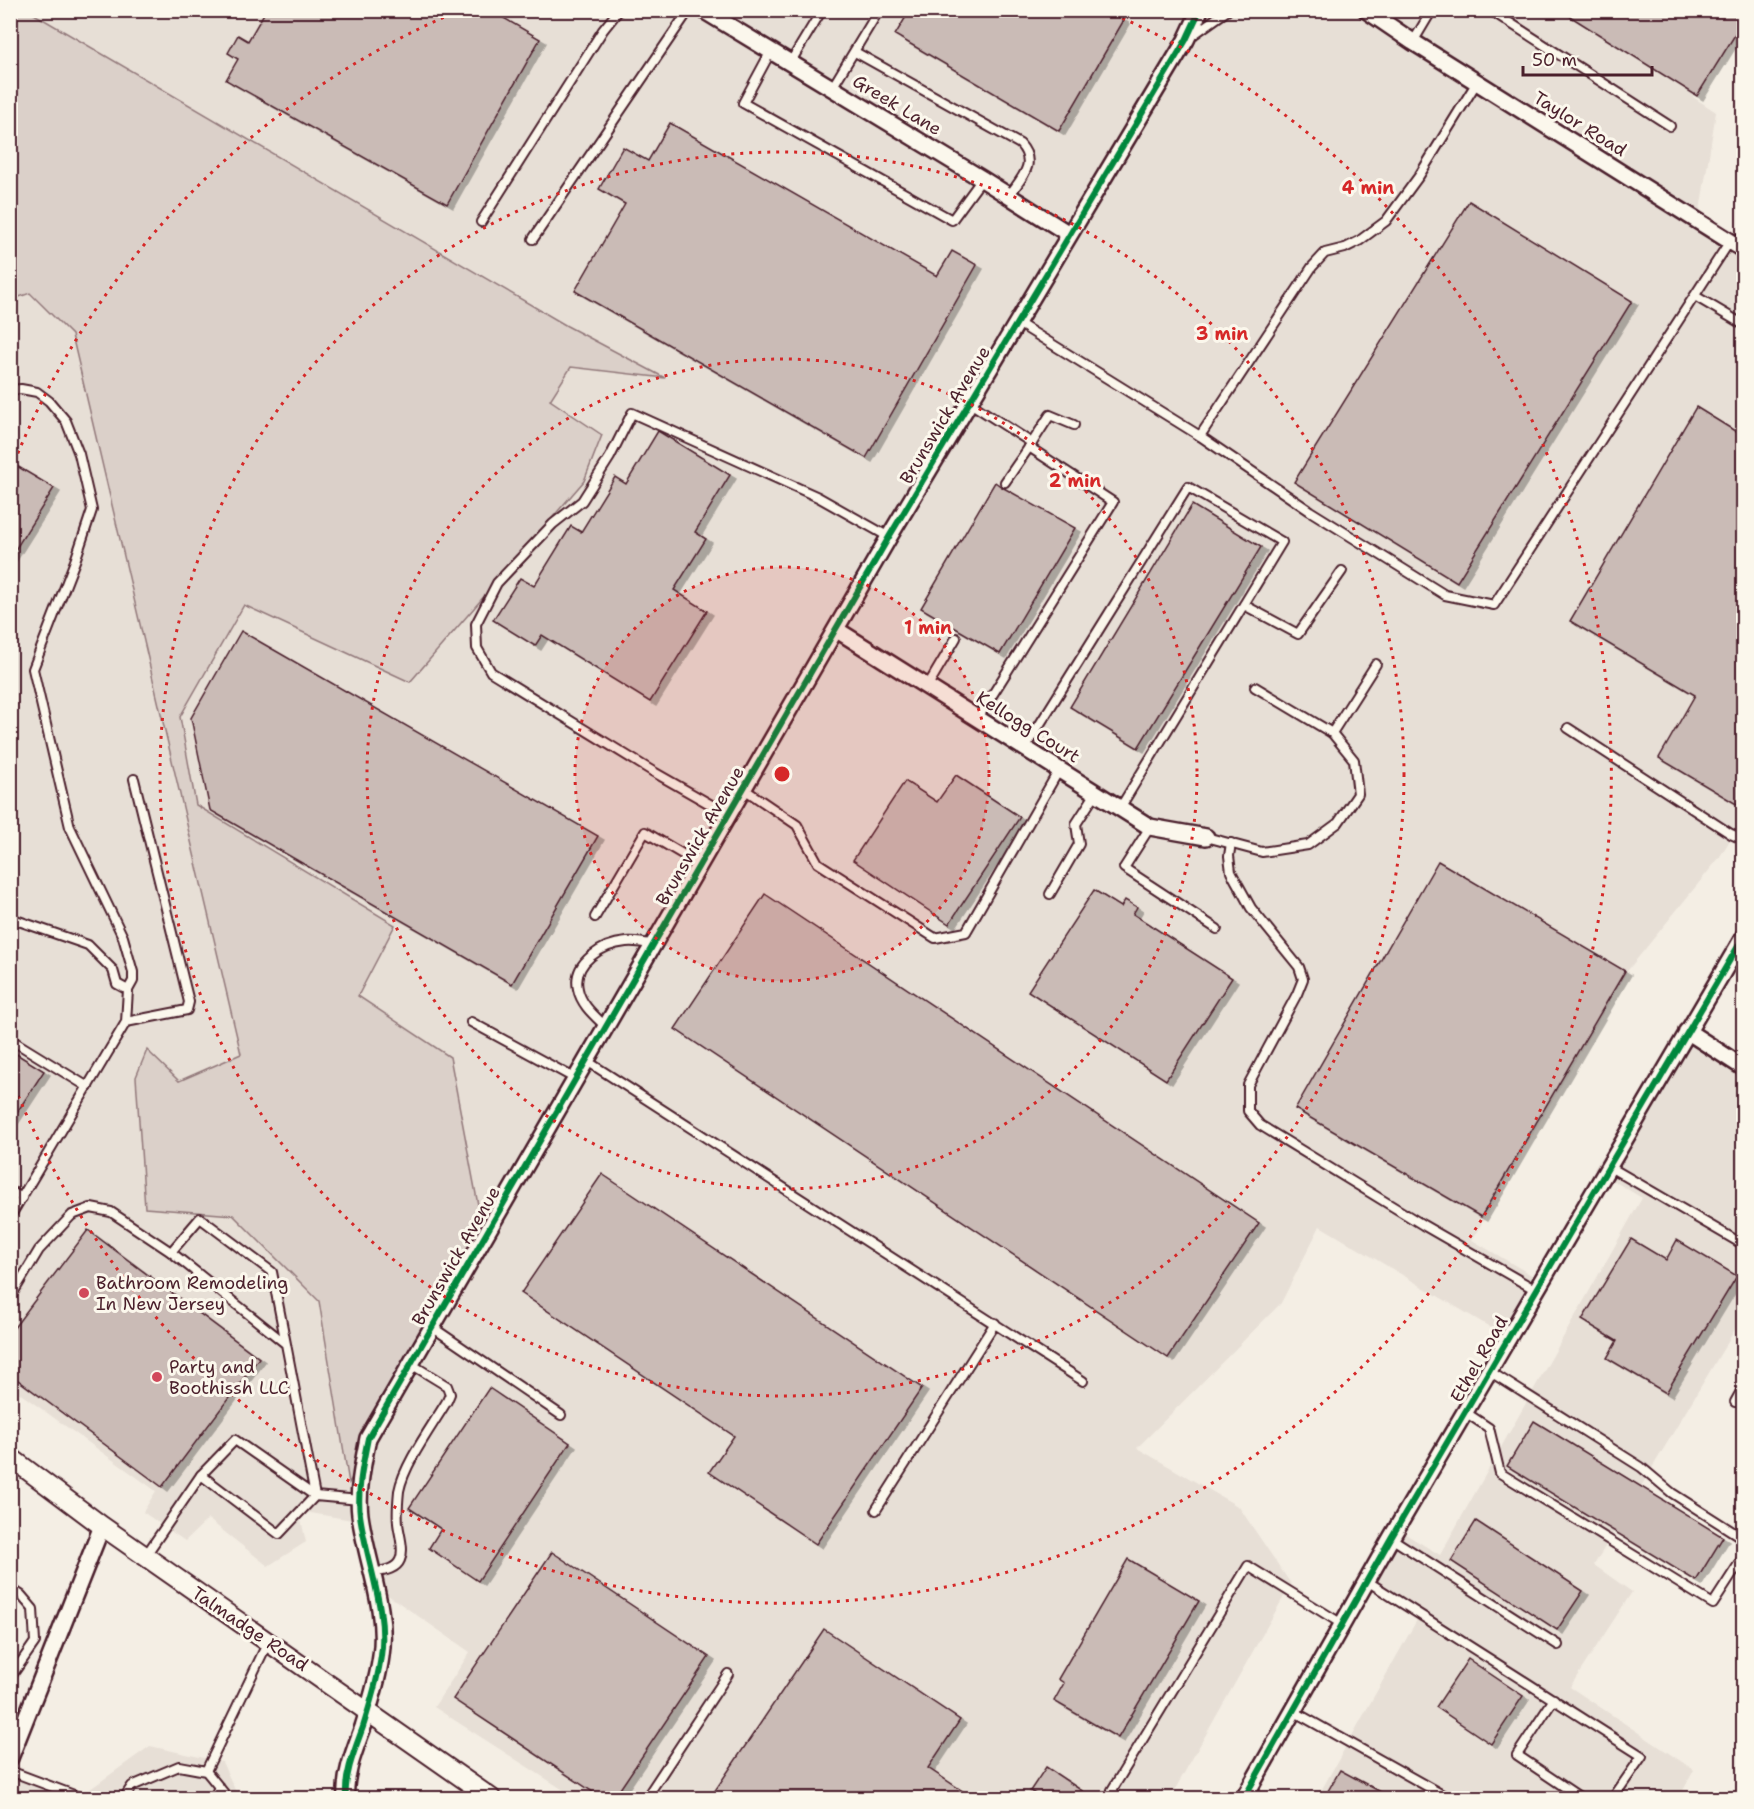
<svg xmlns="http://www.w3.org/2000/svg" width="1754" height="1809" font-family="'Shantell Sans',sans-serif">
<style>
.built{fill:#e7dfd6}
.green{fill:#dbd0c9;stroke:#92787a;stroke-width:1.5}
.building{fill:#cabbb6;stroke:#4a1f2b;stroke-width:1.5;filter:url(#shadow)}
.lines{fill:none;stroke-linecap:round;stroke-linejoin:round}
.service-casing{stroke:#4a1f2b;stroke-width:12}
.minor-casing{stroke:#4a1f2b;stroke-width:20}
.tertiary-casing{stroke:#4a1f2b;stroke-width:22}
.service{stroke:#fbf7ec;stroke-width:8}
.minor{stroke:#fbf7ec;stroke-width:15}
.tertiary{stroke:#fbf7ec;stroke-width:18}
.cycleway-casing{stroke:#fbf7ec;stroke-width:10}
.cycleway{stroke:#00873e;stroke-width:6}
.ring{fill:none;stroke:#d62828;stroke-width:3;stroke-dasharray:3 6}
.poi-dot{fill:#d1495b;stroke:#fbf7ec;stroke-width:2}
.labels{text-anchor:middle;stroke-width:6;stroke-linejoin:round;paint-order:stroke}
.street-label{font-size:18px;fill:#4a1f2b;stroke:#fbf7ec}
.poi-label{font-size:18px;fill:#4a1f2b;stroke:#fbf7ec;text-anchor:start}
.centre{fill:#d62828;stroke:#fbf7ec;stroke-width:3}
.ring-label{font-size:18px;text-anchor:middle;font-weight:bold;fill:#d62828;stroke:#fbf7ec;stroke-width:6;stroke-linejoin:round;paint-order:stroke}
</style>
<defs>
<filter id="shadow"><feDropShadow dx="6" dy="4" stdDeviation="0" flood-color="#0004"/></filter>
</defs>
<rect width="100%" height="100%" fill="#f4eee4"/>
<filter id="ink" filterUnits="userSpaceOnUse"><feTurbulence type="fractalNoise" baseFrequency=".0167" numOctaves="2"/><feDisplacementMap in="SourceGraphic" scale="12" xChannelSelector="R" yChannelSelector="G"/><feConvolveMatrix kernelMatrix="1 2 1 2 8 2 1 2 1" color-interpolation-filters="sRGB"/></filter>
<g filter="url(#ink)">
<g class="built">
<path d="M11,11H1743V22L1693,97L1716,112L1697,229L1743,258V819L1719,858L1628,970L1472,1240L1533,1276L1500,1333L1320,1226L1281,1303L1137,1448L1239,1507L1291,1584L1170,1798H576L434,1707L470,1652L369,1582L358,1521L299,1511L306,1542L268,1566L208,1519L185,1541L143,1512L156,1491L11,1387Z"/>
<path d="M1687,1031L1743,1068V1316L1594,1565L1632,1592L1570,1687L1694,1770L1679,1798H1317L1418,1618L1361,1583L1392,1526L1440,1555L1642,1198L1594,1169Z"/>
<path d="M10,1704L34,1716L13,1764L82,1795L150,1746L222,1762L239,1798H11Z"/>
</g>
<path class="green" d="M10,11H29L567,326L665,378L571,367L550,400L602,435L584,481L410,682L244,605L180,717L196,805L395,925L358,996L450,1057L482,1226L349,1483L319,1301L233,1215L145,1208L136,1077L147,1050L179,1081L241,1054L72,335L30,293L11,300Z"/>
<g class="building">
<path d="M266,10H490L540,39L447,204L226,80L238,59L228,53L238,35L248,41Z"/>
<path d="M910,10H1108L1124,20L1059,131L895,35Z"/>
<path d="M1560,10H1743V22L1697,96Z"/>
<path d="M670,123L937,276L952,251L977,265L866,458L575,291L625,204L599,189L623,147L648,161Z"/>
<path d="M1469,201L1632,301L1457,582L1294,482Z"/>
<path d="M1696,407L1743,436V808L1659,758L1695,695L1570,621Z"/>
<path d="M658,431L730,475L695,532L706,539L674,590L707,611L650,702L542,635L535,646L493,620L520,578L534,586L571,526L581,532L615,477L626,484Z"/>
<path d="M10,462L54,488L10,558Z"/>
<path d="M995,482L1002,487L1075,528L1000,654L921,608Z"/>
<path d="M1192,505L1261,547L1138,748L1070,707Z"/>
<path d="M241,631L598,836L512,984L210,810L191,718Z"/>
<path d="M956,775L1020,817L949,924L853,860L905,781L937,802Z"/>
<path d="M1438,861L1625,971L1481,1217L1295,1109Z"/>
<path d="M1094,890L1121,907L1125,900L1137,907L1133,914L1232,978L1166,1080L1028,991Z"/>
<path d="M765,894L1259,1223L1168,1358L675,1029Z"/>
<path d="M10,1050L44,1071L10,1123Z"/>
<path d="M602,1174L922,1388L816,1544L709,1472L734,1436L521,1293Z"/>
<path d="M88,1230L259,1358L162,1487L10,1374V1333Z"/>
<path d="M1631,1239L1666,1260L1677,1240L1737,1276L1666,1393L1607,1358L1617,1341L1582,1320Z"/>
<path d="M489,1388L570,1443L478,1581L429,1548L441,1529L409,1508Z"/>
<path d="M1534,1421L1723,1537L1696,1581L1507,1466Z"/>
<path d="M1476,1521L1583,1591L1557,1630L1451,1561Z"/>
<path d="M552,1552L709,1657L614,1798H602L453,1699Z"/>
<path d="M1128,1559L1199,1601L1118,1738L1054,1701L1064,1683L1058,1679Z"/>
<path d="M824,1629L960,1720L928,1768L973,1798H710Z"/>
<path d="M1468,1659L1523,1696L1491,1744L1436,1707Z"/>
<path d="M1046,1767L1093,1798H1042L1030,1791Z"/>
<path d="M1340,1770L1392,1798H1324Z"/>
</g>
<g class="lines">
<defs>
<g id="service">
<path d="M1490,10L1670,126"/>
<path d="M1190,37L1228,10"/>
<path d="M1413,42L1432,10"/>
<path d="M771,51L743,103L952,220L982,179"/>
<path d="M855,52L1020,144C1038,164 1021,178 1009,196"/>
<path d="M790,63L822,10"/>
<path d="M1477,82L1419,176L1386,221L1359,241L1345,248L1325,253L1312,267L1200,436L1310,511L1445,595L1494,605L1730,241"/>
<path d="M832,88L879,10"/>
<path d="M481,222L603,30L619,10"/>
<path d="M533,239L689,10"/>
<path d="M1695,296L1744,325"/>
<path d="M1018,323L1200,436"/>
<path d="M10,390L21,389L37,392L49,401L66,421L79,454L92,510L75,561L33,669L70,827L123,937L133,972V981L128,990L126,1022"/>
<path d="M970,403L1032,443L1005,482"/>
<path d="M1032,443L1050,415L1074,425"/>
<path d="M1244,605L1298,634L1342,571"/>
<path d="M927,687L956,638"/>
<path d="M1255,687L1332,733"/>
<path d="M978,718L1113,502L1029,447"/>
<path d="M1568,728L1731,834L1744,840"/>
<path d="M1025,748L1188,487L1282,542L1120,808"/>
<path d="M744,789L797,825L818,863L935,938L966,932L1059,770"/>
<path d="M729,815L652,771L491,672L477,648L476,624L497,583L553,524L582,501L610,457L632,413L818,497L889,537"/>
<path d="M1150,827L1124,868L1217,929"/>
<path d="M1206,837L1262,852L1308,845L1338,823L1358,794L1354,760L1332,733L1376,664"/>
<path d="M1231,843L1229,856L1231,872L1251,908L1299,967L1303,979L1297,994L1248,1085V1111L1260,1125L1423,1225L1536,1290"/>
<path d="M1050,894L1079,844L1076,824L1096,793"/>
<path d="M595,917L645,832L701,865"/>
<path d="M10,918L88,945L113,970L117,984L128,990"/>
<path d="M471,1022L576,1079"/>
<path d="M606,1027C595,1016 581,1005 578,989C572,962 603,944 626,942C635,941 645,943 654,945"/>
<path d="M10,1039L88,1087"/>
<path d="M587,1061L1083,1381"/>
<path d="M1608,1166L1744,1245"/>
<path d="M10,1191L22,1198"/>
<path d="M10,1217L126,1022L187,1010L189,1002L134,779"/>
<path d="M10,1298L39,1250L72,1215L91,1208L111,1212L171,1252"/>
<path d="M432,1327L561,1415"/>
<path d="M286,1344L272,1272L200,1218L171,1252L286,1344L315,1496"/>
<path d="M1489,1371L1641,1467L1672,1493L1744,1539"/>
<path d="M1735,1402L1744,1386"/>
<path d="M1465,1412L1489,1428L1500,1473L1713,1604L1744,1556"/>
<path d="M315,1496L235,1440L201,1475L279,1534L315,1496L360,1500"/>
<path d="M876,1510L995,1323"/>
<path d="M1391,1538L1558,1645"/>
<path d="M146,1555L201,1475"/>
<path d="M372,1573C382,1571 396,1570 400,1560C405,1550 399,1534 398,1523C397,1512 398,1501 399,1491C404,1464 433,1425 447,1401L450,1394L447,1386L411,1364"/>
<path d="M1367,1581L1642,1756L1613,1798"/>
<path d="M10,1588L21,1595L33,1609L35,1642L10,1678"/>
<path d="M1554,1699L1517,1755L1581,1798"/>
<path d="M1293,1711L1448,1798"/>
<path d="M10,1771L82,1798"/>
<path d="M206,1771L268,1642"/>
<path d="M124,1798L132,1786L179,1766L206,1771L228,1798"/>
<path d="M214,1798L219,1787"/>
<path d="M646,1798L728,1674"/>
<path d="M1118,1798L1112,1790L1248,1566L1342,1624"/>
</g>
<g id="minor">
<path d="M703,10L982,179L1069,234"/>
<path d="M1366,10L1413,42L1744,250"/>
<path d="M837,630L1150,827L1206,837"/>
<path d="M1687,1031L1744,1068"/>
<path d="M10,1758L102,1526"/>
<path d="M346,1798C344,1775 355,1749 363,1727C370,1704 378,1680 381,1656C388,1611 366,1560 360,1515C357,1490 363,1463 368,1438L889,537L1186,40L1200,10"/>
<path d="M1244,1798L1391,1538L1744,936"/>
</g>
<path id="tertiary" d="M10,1457L102,1526L491,1798"/>
</defs>
<use href="#service" class="service-casing"/>
<use href="#minor" class="minor-casing"/>
<use href="#tertiary" class="tertiary-casing"/>
<use href="#service" class="service"/>
<use href="#minor" class="minor"/>
<use href="#tertiary" class="tertiary"/>
<defs>
<g id="cycleway">
<path d="M346,1798C344,1775 355,1749 363,1727C370,1704 378,1680 381,1656C388,1611 366,1560 360,1515C357,1490 363,1463 368,1438L889,537L1186,40L1200,10"/>
<path d="M1244,1798L1391,1538L1744,936"/>
</g>
</defs>
<use href="#cycleway" class="cycleway-casing"/>
<use href="#cycleway" class="cycleway"/>
</g>
</g>
<circle cx="782" cy="774" r="207" fill="#d62828" fill-opacity=".12"/>
<g class="ring">
<circle cx="782" cy="774" r="207"/>
<circle cx="782" cy="774" r="415"/>
<circle cx="782" cy="774" r="622"/>
<path d="M11 470A829 829 0 0 1 458 11M1106 11A829 829 0 1 1 11 1078"/>
</g>
<g class="poi-dot">
<circle cx="84" cy="1293" r="6"/>
<circle cx="157" cy="1377" r="6"/>
</g>
<g class="labels">
<g class="street-label">
<text transform="translate(897 105) rotate(31)" y="6">Greek Lane</text>
<text transform="translate(1580 124) rotate(32)" y="6">Taylor Road</text>
<text transform="translate(945 415) rotate(-59)" y="6">Brunswick Avenue</text>
<text transform="translate(1028 727) rotate(32)" y="6">Kellogg Court</text>
<text transform="translate(700 836) rotate(-60)" y="6">Brunswick Avenue</text>
<text transform="translate(456 1256) rotate(-60)" y="6">Brunswick Avenue</text>
<text transform="translate(1479 1359) rotate(-60)" y="6">Ethel Road</text>
<text transform="translate(250 1629) rotate(34)" y="6">Talmadge Road</text>
</g>
<g class="poi-label">
<text x="96" y="1289">Bathroom Remodeling<tspan x="96" dy="21">In New Jersey</tspan></text>
<text x="169" y="1373">Party and<tspan x="169" dy="21">Boothissh LLC</tspan></text>
</g>
</g>
<circle cx="782" cy="774" r="9" class="centre"/>
<g class="ring-label">
<text x="1368" y="194">4 min</text>
<text x="1222" y="340">3 min</text>
<text x="1075" y="487">2 min</text>
<text x="928" y="634">1 min</text>
</g>
<rect width="1754" height="1809" fill="none" stroke="#fbf7ec" stroke-width="36"/>
<rect x="18" y="18" width="1718" height="1773" fill="none" stroke="#4a1f2b" stroke-width="2" filter="url(#ink)"/>
<path d="M1523 66v9h129v-9" fill="none" stroke="#4a1f2b" stroke-width="3"/>
<text x="1532" y="66" font-size="18" fill="#4a1f2b" stroke="#fbf7ec" stroke-width="4.5" paint-order="stroke">50 m</text>
</svg>
